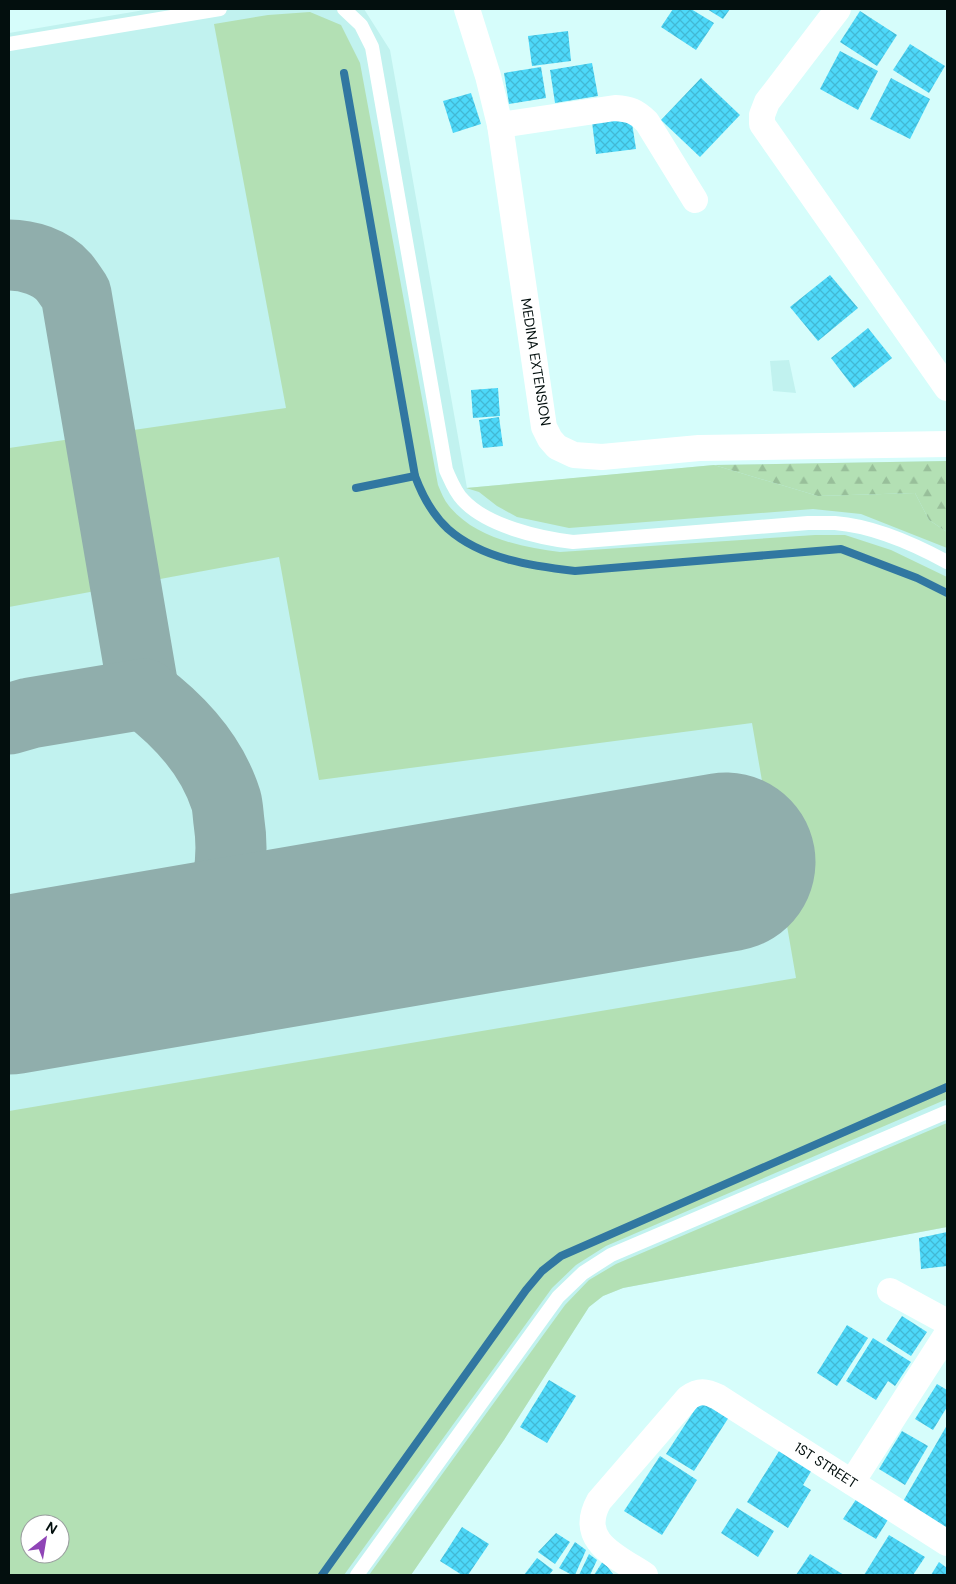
<svg xmlns="http://www.w3.org/2000/svg" width="956" height="1584" font-family="'DM Sans',sans-serif">
<style>
.built{fill:#c1f2ef;fill-rule:evenodd}
.grass{fill:#b3e0b4;fill-rule:evenodd}
.forest{fill:url(#forest-firs)}
.lines{fill:none;stroke-linecap:round;stroke-linejoin:round}
.stream{stroke:#3177a1;stroke-width:8}
.taxiway{stroke:#90aeac;stroke-width:71}
.runway{stroke:#90aeac;stroke-width:179}
.building{fill:url(#building-cross-hatch)}
.service{stroke:#fff;stroke-width:14}
.minor{stroke:#fff;stroke-width:26}
.labels{text-anchor:middle;stroke-width:5;stroke-linejoin:round;paint-order:stroke}
.street-label{font-size:14px;fill:#030f0e;stroke:#fff}
</style>
<defs>
<pattern id="forest-firs" width="22" height="20" patternUnits="userSpaceOnUse" patternTransform="scale(1.25)"><rect width="22" height="20" fill="#b3e0b4"/><path d="M5 1l3.5 6h-7zM16 11l3.5 6h-7z" fill="#98bf9a"/></pattern>
<pattern id="building-cross-hatch" width="8" height="8" patternUnits="userSpaceOnUse" patternTransform="scale(1.25)"><rect width="8" height="8" fill="#4dd8f9"/><path d="M0 0l8 8M0 8l8-8" fill="none" stroke="#42b8d4"/></pattern>
</defs>
<rect width="100%" height="100%" fill="#d6fdfb"/>
<g class="built">
<path d="M150,9H364L390,50L467,488L714,465L947,461V1227L623,1288L603,1296L589,1307L504,1440L411,1575H9V33ZM30,1524H60V1554H30Z"/>
<path d="M789,360L796,393L773,391L770,361Z"/>
</g>
<g class="grass">
<path d="M310,12L341,25L360,63L438,485C441,492 444,500 449,506C475,538 521,547 560,552L815,535H845L891,550L947,577V1099L606,1246L576,1265L552,1288L344,1575H9V1111L796,978L752,723L319,780L279,557L9,607V448L286,408L214,24L268,15ZM30,1524H60V1554H30Z"/>
<path d="M714,465L818,496L915,493L929,520L947,532V548L861,514L813,509L569,528L517,517L497,506L479,492L466,488Z"/>
<path d="M947,1123V1227L623,1288L603,1296L589,1307L504,1440L411,1575H369L565,1305L589,1280L616,1264Z"/>
</g>
<path class="forest" d="M947,461V532L929,520L915,493L818,496L714,465Z"/>
<g class="lines">
<g class="stream">
<path d="M344,73L415,476C422,495 433,515 448,529C482,559 532,566 575,571L841,549L917,578L947,593"/>
<path d="M356,488L415,476"/>
<path d="M322,1575L526,1290L542,1271L561,1256L947,1087"/>
</g>
<g class="taxiway">
<path d="M9,255C28,255 51,262 64,277C68,282 72,288 76,294L144,694"/>
<path d="M9,719L30,713L144,694C180,721 212,756 226,800C228,807 228,815 229,822C238,880 215,940 175,981C171,985 165,989 160,992C117,1023 59,1035 9,1020"/>
</g>
<path class="runway" d="M9,985L726,862"/>
</g>
<g class="building">
<path d="M673,9H691L714,23L696,50L661,27Z"/>
<path d="M707,9H730L723,19Z"/>
<path d="M860,11L897,35L877,66L840,42Z"/>
<path d="M568,31L571,61L532,66L528,36Z"/>
<path d="M910,44L945,66L929,93L893,70Z"/>
<path d="M840,51L878,71L858,110L820,89Z"/>
<path d="M592,63L598,96L555,103L550,70Z"/>
<path d="M541,67L546,98L509,104L504,73Z"/>
<path d="M701,78L740,115L700,157L661,120Z"/>
<path d="M891,78L930,99L910,139L870,119Z"/>
<path d="M471,93L481,124L453,133L443,101Z"/>
<path d="M631,117L636,149L596,154L592,122Z"/>
<path d="M830,275L858,308L818,341L790,307Z"/>
<path d="M868,328L892,358L854,388L831,358Z"/>
<path d="M498,388L500,416L473,418L471,390Z"/>
<path d="M499,417L503,446L483,448L479,420Z"/>
<path d="M947,1232V1266L921,1269L919,1238Z"/>
<path d="M902,1316L927,1332L911,1356L886,1340Z"/>
<path d="M847,1325L868,1338L837,1386L817,1373Z"/>
<path d="M873,1338L911,1362L895,1386L888,1381L876,1400L846,1381Z"/>
<path d="M549,1380L576,1396L547,1443L520,1427Z"/>
<path d="M937,1384L947,1390V1407L933,1430L915,1419Z"/>
<path d="M703,1397L731,1414L694,1471L666,1454Z"/>
<path d="M947,1425V1532L901,1505Z"/>
<path d="M902,1431L928,1446L905,1485L879,1469Z"/>
<path d="M781,1448L813,1468L803,1485L811,1490L788,1528L747,1502Z"/>
<path d="M660,1456L697,1480L662,1535L624,1511Z"/>
<path d="M857,1498L889,1518L876,1539L843,1519Z"/>
<path d="M737,1508L774,1531L758,1557L721,1533Z"/>
<path d="M462,1527L489,1544L468,1575H462L440,1561Z"/>
<path d="M556,1533L570,1542L555,1564L538,1552Z"/>
<path d="M889,1535L925,1557L913,1575H864Z"/>
<path d="M575,1542L586,1550L575,1575H572L559,1568Z"/>
<path d="M589,1554L597,1560L590,1575H579Z"/>
<path d="M810,1554L844,1575H796Z"/>
<path d="M537,1558L553,1570L549,1575H524Z"/>
<path d="M603,1561L613,1574L594,1575Z"/>
<path d="M939,1562L947,1568V1575H931Z"/>
</g>
<g class="lines">
<g class="service">
<path d="M344,9L361,25L372,47L446,470C451,481 455,492 463,500C487,526 539,538 573,542L808,523C817,523 826,523 835,523C873,526 914,544 947,562"/>
<path d="M9,44L220,9"/>
<path d="M357,1575L558,1297L583,1273L611,1255L947,1112"/>
</g>
<g class="minor">
<path d="M467,9L488,76L500,125L544,427L550,439L557,447L574,455L602,457L699,448L947,444"/>
<path d="M838,9L767,102L762,115V124L947,388"/>
<path d="M500,125L615,108C630,109 636,111 647,122L695,200"/>
<path d="M890,1291L947,1322"/>
<path d="M852,1482L947,1334"/>
<path d="M645,1575C616,1556 577,1541 599,1501L688,1398C699,1390 706,1391 718,1397L947,1543"/>
</g>
</g>
<g class="labels">
<g class="street-label">
<text transform="translate(536 362) rotate(81)" y="5">MEDINA EXTENSION</text>
<text transform="translate(826 1465) rotate(33)" y="5">1ST STREET</text>
</g>
</g>
<rect width="956" height="1584" fill="none" stroke="#030f0e" stroke-width="20"/>
<g transform="translate(45 1539) rotate(31)"><circle r="24" fill="#ffffff" stroke="#9a9f9f"/>
<path d="M0-4L9 19L0 12L-9 19Z" fill="#8f44b6"/>
<text y="-8" font-size="14" font-weight="bold" text-anchor="middle" fill="#030f0e">N</text>
</g>
</svg>
